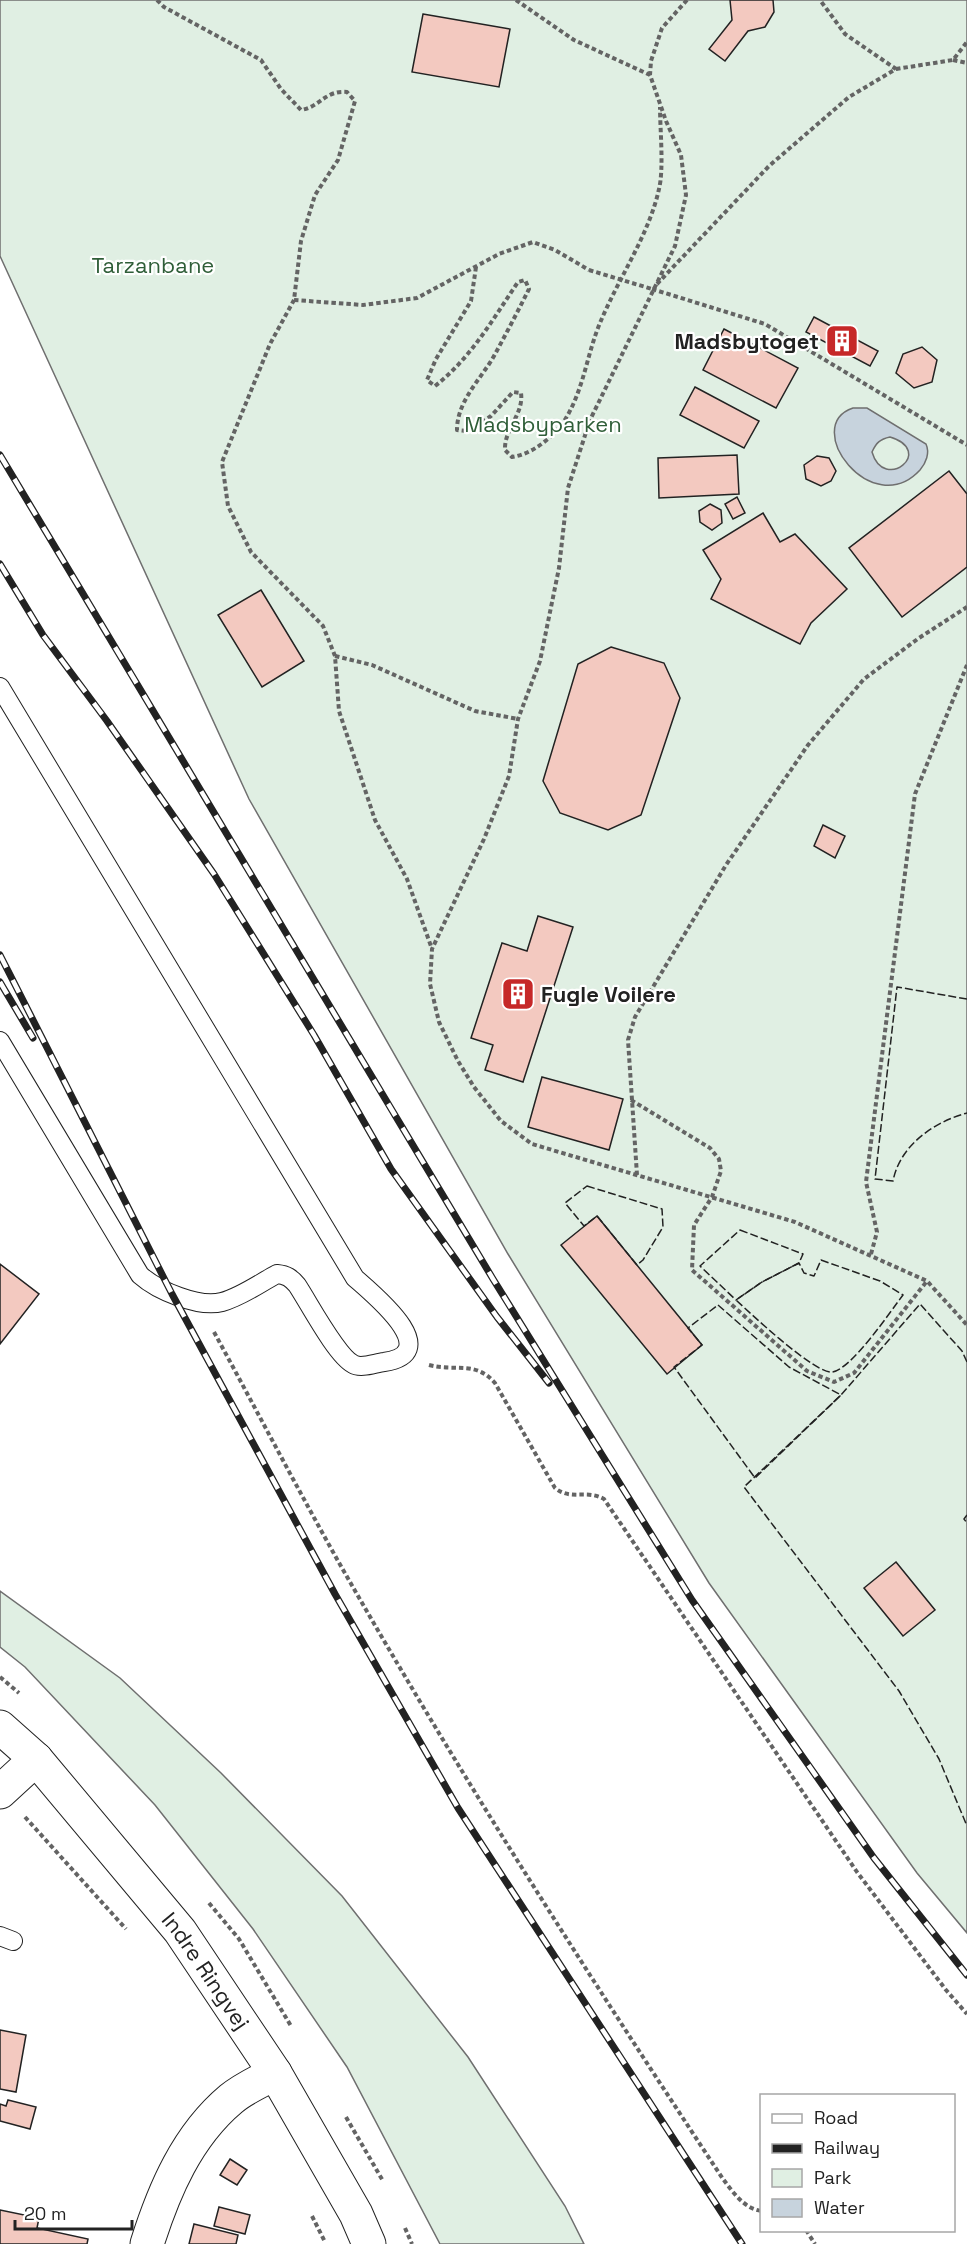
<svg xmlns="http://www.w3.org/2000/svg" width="967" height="2244" font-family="'Space Grotesk',sans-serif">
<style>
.green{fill:#e0efe3;stroke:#6f6f6f;stroke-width:1.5}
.water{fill:#c7d3dd;stroke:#6f6f6f;stroke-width:1.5;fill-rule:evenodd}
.building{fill:#f3c9c0;stroke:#222;stroke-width:1.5}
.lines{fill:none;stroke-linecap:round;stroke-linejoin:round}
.service-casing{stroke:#222;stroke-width:20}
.minor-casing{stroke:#222;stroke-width:35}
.tertiary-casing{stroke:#222;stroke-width:35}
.path{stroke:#646464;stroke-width:4;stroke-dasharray:4.5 3;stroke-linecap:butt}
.service{stroke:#fff;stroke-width:18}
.minor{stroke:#fff;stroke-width:33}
.tertiary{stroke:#fff;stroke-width:33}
.rail-casing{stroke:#222;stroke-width:7}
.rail{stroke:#fff;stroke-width:4.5;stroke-dasharray:14;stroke-linecap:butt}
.path-bridge{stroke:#646464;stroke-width:4;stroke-dasharray:4.5 3;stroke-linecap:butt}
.fence{stroke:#222;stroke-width:1.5;stroke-dasharray:8 3;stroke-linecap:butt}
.labels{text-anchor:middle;stroke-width:4.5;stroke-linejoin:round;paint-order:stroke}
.park-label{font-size:22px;fill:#2f5e38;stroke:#fff}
.poi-label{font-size:22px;font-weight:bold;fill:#222;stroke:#fff;text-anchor:end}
.street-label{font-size:22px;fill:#222;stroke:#fff}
</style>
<rect width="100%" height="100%" fill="#fff"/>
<g class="green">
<path d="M0,0H967V1933L917,1873L709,1583L508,1254L249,799L0,256Z"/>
<path d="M0,1591L120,1678L221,1773L342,1896L468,2057L565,2206L584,2244H440L347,2067L253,1929L155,1805L25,1667L0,1647Z"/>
</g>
<path class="water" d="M853,408H867L926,444C930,453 926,463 920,470C872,522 800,426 853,408ZM890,437C936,451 884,493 872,452C876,443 880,439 890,437Z"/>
<g class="building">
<path d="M730,0H773L774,12L765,27L748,31L725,61L709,49L732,20Z"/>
<path d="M423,14L510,29L499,87L412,72Z"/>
<path d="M814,317L878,351L870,366L806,332Z"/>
<path d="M724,329L798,368L776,408L703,370Z"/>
<path d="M922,347L937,360L932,382L914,388L896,373L903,354Z"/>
<path d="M695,387L759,421L744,448L680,415Z"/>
<path d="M737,455L739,494L659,498L658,458Z"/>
<path d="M817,456L829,458L836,471L831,481L821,486L806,479L804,465Z"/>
<path d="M949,471L967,494V567L902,617L849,548Z"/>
<path d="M737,497L745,513L733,519L725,504Z"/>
<path d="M710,504L721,510L722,523L712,530L700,522L699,511Z"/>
<path d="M763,513L780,542L795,534L847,589L811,623L800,644L711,599L721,579L703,550Z"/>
<path d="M261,590L304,661L262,687L218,615Z"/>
<path d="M611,647L664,663L680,698L641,815L608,830L560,813L543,781L578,664Z"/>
<path d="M823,825L845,836L835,858L814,846Z"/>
<path d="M538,916L573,927L523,1082L485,1070L493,1045L471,1038L502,943L527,951Z"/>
<path d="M542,1077L623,1099L609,1150L528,1127Z"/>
<path d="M597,1216L702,1345L667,1374L561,1245Z"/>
<path d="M0,1264L39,1294L0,1344Z"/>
<path d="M896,1562L935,1610L903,1636L864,1588Z"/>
<path d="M0,2030L26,2035L16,2092L0,2089Z"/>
<path d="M8,2100L36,2107L30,2129L0,2121V2104L6,2106Z"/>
<path d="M230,2159L247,2170L237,2185L220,2175Z"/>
<path d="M219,2207L250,2215L245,2234L214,2226Z"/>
<path d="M0,2210L39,2218L37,2228L88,2239L87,2244H0Z"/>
<path d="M194,2224L238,2235L236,2244H189Z"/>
</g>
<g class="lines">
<defs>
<g id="service">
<path d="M0,687L355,1278C373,1294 446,1353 384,1362C375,1363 361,1369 353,1364C336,1355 309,1303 297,1285C291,1278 287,1275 277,1274C260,1283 241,1297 222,1302C199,1308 158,1291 140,1275L0,1041"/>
<path d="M0,1936L13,1941"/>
</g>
<g id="minor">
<path d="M0,1792L36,1759"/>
<path d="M147,2244C164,2190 187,2136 231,2099C244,2088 261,2081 275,2073"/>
</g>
<g id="tertiary">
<path id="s1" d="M0,1727L36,1759L180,1931L275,2073L356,2214L369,2244"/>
</g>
</defs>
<use href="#service" class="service-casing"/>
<use href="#minor" class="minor-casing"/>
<use href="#tertiary" class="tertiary-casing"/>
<g class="path">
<path d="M157,0L164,7L261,60L281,89L301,110C320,107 325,90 347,92L355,101L338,160L315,195L301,241L294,300L270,344L222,462L228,506L251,552L323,626L335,656L339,711L375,820L407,879L432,949"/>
<path d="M516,0L574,40L650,75"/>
<path d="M687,0L662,28L651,61L650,75L666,121L681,155L686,195L675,246L590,420L568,488L559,568L540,661L518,719L509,776L484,839L432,949L430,984L439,1022L458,1061L474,1087L501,1121L532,1144L795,1222L927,1281L967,1325"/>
<path d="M953,60L967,63"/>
<path d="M896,69L953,60L967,42"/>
<path d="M476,267L471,301L436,359L427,380L435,386C471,358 493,319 518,282L525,280L529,289C518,311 506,334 494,356C481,379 457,401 457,430L468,431L491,416L513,392L521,393C524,414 504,429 505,450L512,457C533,454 555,436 566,418C584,388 587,354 600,323C618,279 649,235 659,189C664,169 660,129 660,107"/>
<path d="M657,284L769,166L849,97L896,69L845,34L820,0"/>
<path d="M652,289L765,324L967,445"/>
<path d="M294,300L363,305L417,298L499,254L533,242L555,250L589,270"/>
<path d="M335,656L372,665L475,711L518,719"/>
<path d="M631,1100L710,1148L719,1159L721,1171L712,1197L694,1225L692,1270L807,1371L834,1382L854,1373L927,1281"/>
<path d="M637,1175L628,1040L635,1017L726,865L808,745L864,679L919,638L967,607"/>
<path d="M871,1254L877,1232L866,1182L915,794L967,665"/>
<path d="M214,1332C257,1411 298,1490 342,1568C461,1777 591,1979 723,2179C733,2192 744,2209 762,2211"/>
<path d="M429,1365C455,1372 475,1360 495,1383L555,1488C571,1501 586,1489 604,1499L857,1872L946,1990L967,2014"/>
<path d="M0,1677L19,1693"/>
<path d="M25,1817L126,1929"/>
<path d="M209,1903L239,1939L291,2026"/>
<path d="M346,2117L383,2181"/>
<path d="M312,2216L325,2242"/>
<path d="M405,2228L412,2244"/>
<path d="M806,2230L815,2244"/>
</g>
<use href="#service" class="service"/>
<use href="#minor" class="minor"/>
<use href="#tertiary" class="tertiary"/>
<defs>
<g id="rail">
<path d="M0,455L493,1279L692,1600L874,1858L967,1975"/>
<path d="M0,564L43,635L107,721L214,874L314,1035L391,1169L497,1317L549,1383"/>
<path d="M0,955L172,1294L335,1594L458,1808L742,2244"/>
<path d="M0,982L33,1038"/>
</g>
</defs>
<use href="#rail" class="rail-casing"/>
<use href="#rail" class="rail"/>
<path class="path-bridge" d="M589,270L652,289"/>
<g class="fence">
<path d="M967,999L897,987L875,1179L893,1181C900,1145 934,1122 967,1113"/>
<path d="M587,1186L662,1209L663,1227L643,1260L637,1265L597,1216L584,1226L565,1203Z"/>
<path d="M740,1230L803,1254L799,1263L762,1282L736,1300L700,1266Z"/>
<path d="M821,1260L880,1281L903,1295C890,1312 851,1370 832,1372C815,1374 751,1314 736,1300L762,1282L799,1263L804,1273L814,1276Z"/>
<path d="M718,1305L789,1367L841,1395L755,1478L674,1367L702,1345L688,1328Z"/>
<path d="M967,1362L962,1351L920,1304L841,1395L744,1487L899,1691L939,1759L967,1826"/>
<path d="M967,1515L964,1519L967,1523"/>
</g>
</g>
<defs>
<symbol id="building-square" viewBox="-11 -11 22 22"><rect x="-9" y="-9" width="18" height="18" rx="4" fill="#c62828" stroke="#fff"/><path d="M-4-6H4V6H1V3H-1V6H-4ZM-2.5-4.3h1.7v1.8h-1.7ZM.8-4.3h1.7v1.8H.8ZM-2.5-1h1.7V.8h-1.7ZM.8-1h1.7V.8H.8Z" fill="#fff"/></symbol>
</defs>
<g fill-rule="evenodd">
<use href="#building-square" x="823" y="322" width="38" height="38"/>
<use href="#building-square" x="499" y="975" width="38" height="38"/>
</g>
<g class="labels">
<g class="park-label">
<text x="153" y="273">Tarzanbane</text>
<text x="543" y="432">Madsbyparken</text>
</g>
<g class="poi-label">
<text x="819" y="349">Madsbytoget</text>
<text x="541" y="1002" text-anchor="start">Fugle Voilere</text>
</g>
<g class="street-label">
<text dy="8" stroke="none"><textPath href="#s1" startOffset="320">Indre Ringvej</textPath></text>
</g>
</g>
<rect x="760" y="2094" width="195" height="138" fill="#ffffff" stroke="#a7a7a7" stroke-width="1.5"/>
<rect x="772" y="2114" width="30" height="9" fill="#ffffff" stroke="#a7a7a7" stroke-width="1.5"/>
<text x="814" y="2124" font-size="18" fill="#222222">Road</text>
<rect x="772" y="2144" width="30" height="9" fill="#222222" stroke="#a7a7a7" stroke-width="1.5"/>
<text x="814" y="2154" font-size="18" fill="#222222">Railway</text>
<rect x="772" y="2169" width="30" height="18" fill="#e0efe3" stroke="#a7a7a7" stroke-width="1.5"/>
<text x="814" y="2184" font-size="18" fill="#222222">Park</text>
<rect x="772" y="2199" width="30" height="18" fill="#c7d3dd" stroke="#a7a7a7" stroke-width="1.5"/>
<text x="814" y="2214" font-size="18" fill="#222222">Water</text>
<path d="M15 2220v9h117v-9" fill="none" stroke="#222222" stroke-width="3"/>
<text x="24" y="2220" font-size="18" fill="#222222" stroke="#ffffff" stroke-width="4.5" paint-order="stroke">20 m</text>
</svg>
